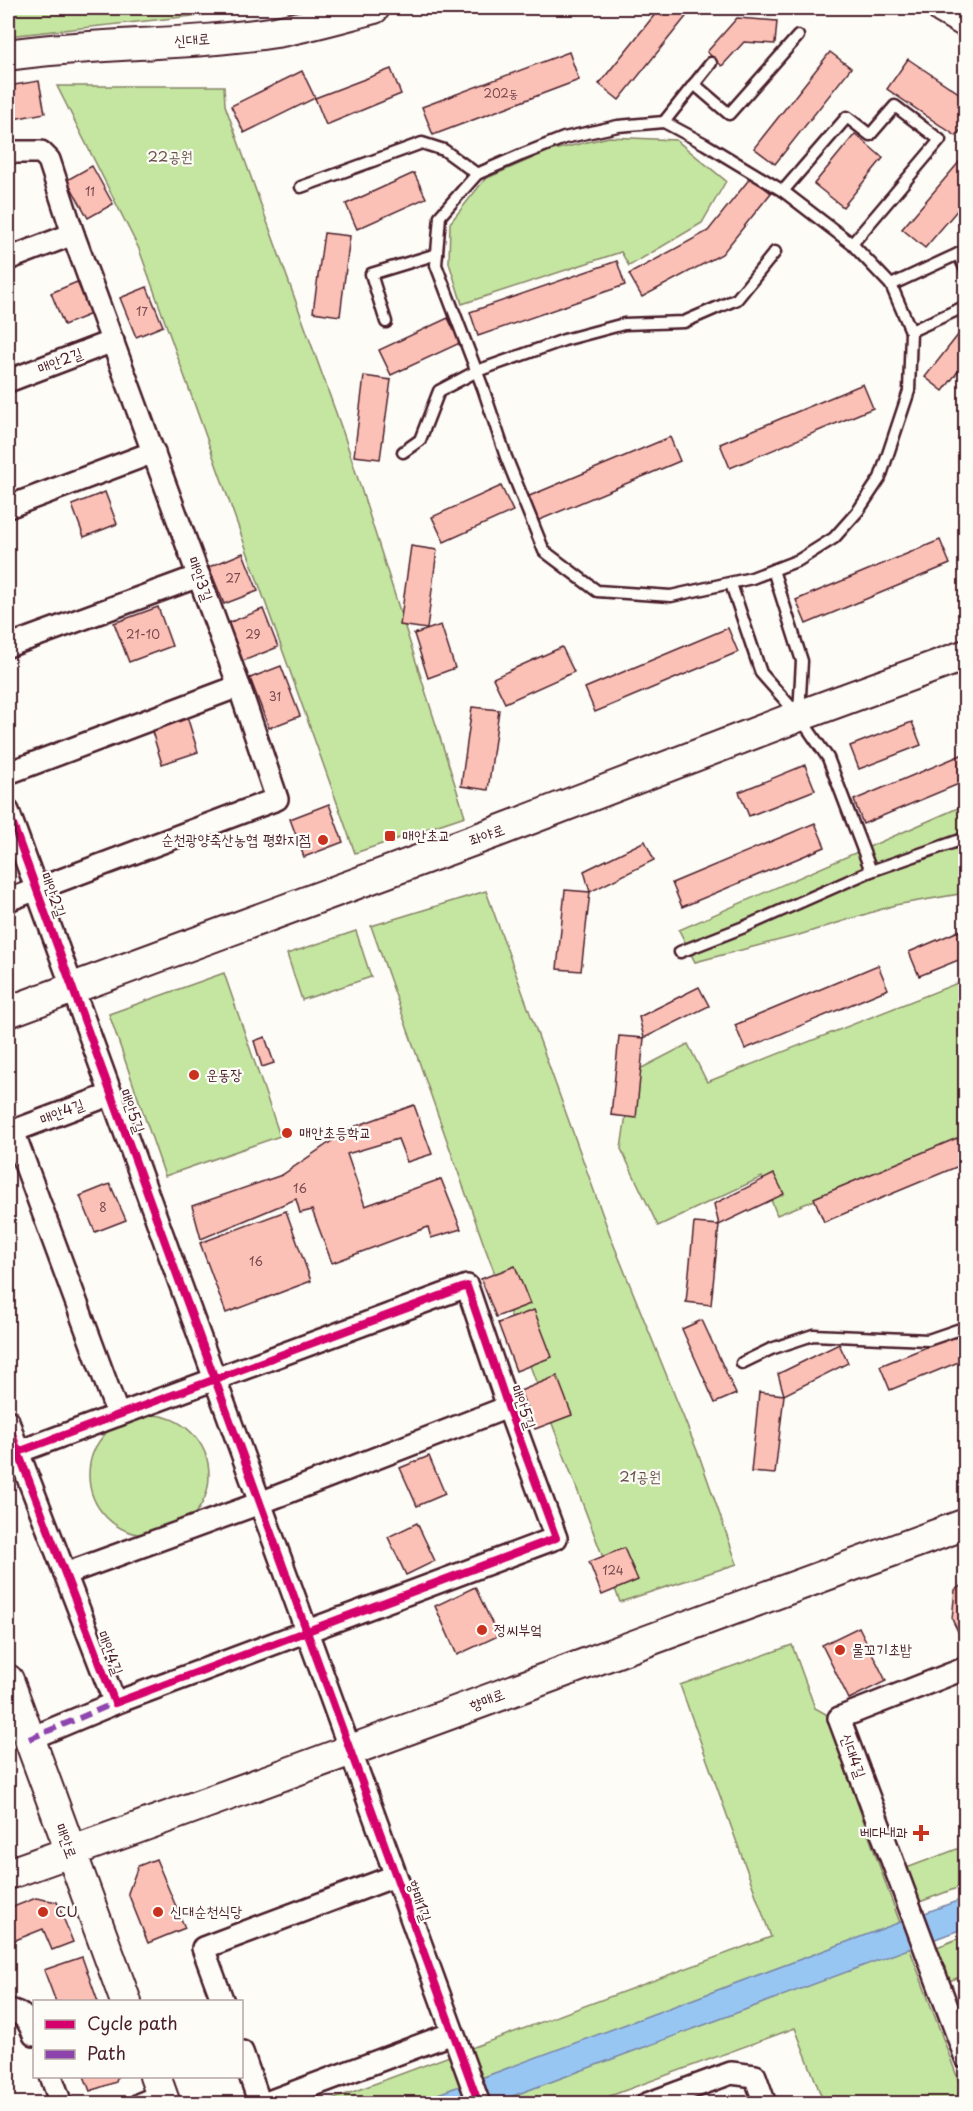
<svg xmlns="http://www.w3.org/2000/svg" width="973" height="2111" font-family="'Playpen Sans','Poor Story',sans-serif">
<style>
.green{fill:#c4e6a0;stroke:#878266;stroke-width:1.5}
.water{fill:#98c6f3;stroke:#7983a3;stroke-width:1.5}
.building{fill:#fcc1b6;stroke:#4a1f2b;stroke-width:1.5}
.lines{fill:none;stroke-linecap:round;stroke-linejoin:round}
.lane-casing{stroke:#4a1f2b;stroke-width:15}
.street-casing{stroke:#4a1f2b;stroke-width:26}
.secondary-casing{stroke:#4a1f2b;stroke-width:34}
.lane{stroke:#fdfcf7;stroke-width:10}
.street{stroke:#fdfcf7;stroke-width:21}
.secondary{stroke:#fdfcf7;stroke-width:30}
.quiet{stroke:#8e44ad;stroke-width:6;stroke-dasharray:12 6;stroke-linecap:butt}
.cycleway-casing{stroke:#fdfcf7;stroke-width:11}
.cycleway{stroke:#d6006c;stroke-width:8}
.poi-dot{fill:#c8321e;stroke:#fdfcf7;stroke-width:2}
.labels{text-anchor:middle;stroke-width:4.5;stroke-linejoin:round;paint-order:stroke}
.number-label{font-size:12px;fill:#76484e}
.street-label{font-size:15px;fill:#4a1f2b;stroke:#fdfcf7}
.park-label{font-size:15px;fill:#685148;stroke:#fdfcf7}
.poi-label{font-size:15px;fill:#4a1f2b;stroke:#fdfcf7;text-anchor:start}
</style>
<rect width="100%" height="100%" fill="#fdfcf7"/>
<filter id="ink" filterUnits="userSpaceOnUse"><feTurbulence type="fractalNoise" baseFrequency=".0167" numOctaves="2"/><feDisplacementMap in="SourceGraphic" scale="12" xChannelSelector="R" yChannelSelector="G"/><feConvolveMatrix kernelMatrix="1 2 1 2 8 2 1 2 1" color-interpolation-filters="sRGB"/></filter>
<g filter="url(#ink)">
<g class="green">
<path d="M8,8H248L220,13L8,36Z"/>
<path d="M57,86H224L225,105L344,435L465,816L355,853L139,249Z"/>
<path d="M609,137L676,140L726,181L702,223L629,266L621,252L462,304L449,263L450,223L485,179L549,151Z"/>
<path d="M965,805V893L895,905L799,935L695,962L679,930Z"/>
<path d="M486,891L611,1238L700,1458L737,1564L620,1602L484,1245L371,926Z"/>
<path d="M356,931L371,977L302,1000L287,954Z"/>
<path d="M224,973L280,1136L165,1176L109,1014Z"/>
<path d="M965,980V1155L957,1159L955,1145L777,1215L762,1177L658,1226L621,1149L632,1073L688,1044L707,1082Z"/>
<circle cx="149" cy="1475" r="60"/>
<path d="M792,1645L815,1708L826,1714L889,1893L965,2098V2103H824L795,2028L591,2103L320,2104L771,1937L680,1685Z"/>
<path d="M965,1846V1885L917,1903L904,1869Z"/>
<path d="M965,1936V1975L949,1981L937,1947Z"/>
</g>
<path class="water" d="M965,1898V1928L494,2103L411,2104Z"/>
<g class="building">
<path d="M660,8H693L619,100L599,84Z"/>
<path d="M737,18L777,21L775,44L744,42L722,66L707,52Z"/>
<path d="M569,52L579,80L433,135L422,107Z"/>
<path d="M830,52L851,68L775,164L754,148Z"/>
<path d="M908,59L966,98V123L956,136L887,89Z"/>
<path d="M391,69L401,94L326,125L315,98Z"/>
<path d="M302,71L315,98L244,133L231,106Z"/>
<path d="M39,81L45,113L8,120V86Z"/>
<path d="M855,134L883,158L843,207L814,184Z"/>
<path d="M966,154V200L925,248L902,229Z"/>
<path d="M92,166L113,204L88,218L67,180Z"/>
<path d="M414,173L426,198L357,229L346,204Z"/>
<path d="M751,177L771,193L722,254L642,297L629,274L708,231Z"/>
<path d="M324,233L350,236L340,316L313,312Z"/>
<path d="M617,261L625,285L478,336L470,312Z"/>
<path d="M77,282L91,314L64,325L51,293Z"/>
<path d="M147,287L163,326L136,337L120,298Z"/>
<path d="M448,318L460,343L391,375L379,350Z"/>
<path d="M966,325V361L943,391L925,377Z"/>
<path d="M364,376L391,380L380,459L354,456Z"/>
<path d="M863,384L873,408L730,468L720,444Z"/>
<path d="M670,437L680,461L537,521L527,497Z"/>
<path d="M501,486L513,511L444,542L432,517Z"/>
<path d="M105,492L117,524L84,537L72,505Z"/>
<path d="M940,540L950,564L806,624L796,600Z"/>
<path d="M411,546L437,550L427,629L400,625Z"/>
<path d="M243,553L258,591L224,604L209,567Z"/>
<path d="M158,607L172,646L129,662L114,623Z"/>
<path d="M263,609L278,647L243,661L228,623Z"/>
<path d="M441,625L455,668L428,678L414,634Z"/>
<path d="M728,628L738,652L595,712L585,688Z"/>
<path d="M562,647L574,672L505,703L493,678Z"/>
<path d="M281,666L300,716L269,728L250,678Z"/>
<path d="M472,707L499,710L488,790L461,786Z"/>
<path d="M186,713L198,752L162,764L150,725Z"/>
<path d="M912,722L921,745L859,769L850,746Z"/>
<path d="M966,753V781L863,824L854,800Z"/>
<path d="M805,765L815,790L749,816L739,792Z"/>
<path d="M329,804L343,842L304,857L290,819Z"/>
<path d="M815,823L825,847L682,907L672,883Z"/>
<path d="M645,841L654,860L590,892L584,871Z"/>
<path d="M565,890L590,892L581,971L557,969Z"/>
<path d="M966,928V957L919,976L909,952Z"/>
<path d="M878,965L888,989L745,1049L735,1025Z"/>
<path d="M699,987L709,1006L644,1038L639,1017Z"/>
<path d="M619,1036L644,1038L636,1118L611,1115Z"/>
<path d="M265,1037L274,1063L262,1067L254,1041Z"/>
<path d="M414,1105L432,1154L407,1162L398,1139L347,1154L365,1206L441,1179L461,1229L431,1238L428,1227L332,1263L312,1210L300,1213L296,1199L201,1239L192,1206L282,1175L351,1128Z"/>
<path d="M957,1138L966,1157V1163L824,1222L814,1198Z"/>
<path d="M774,1174L784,1194L719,1225L714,1204Z"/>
<path d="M110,1184L126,1220L95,1232L80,1196Z"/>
<path d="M286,1211L311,1281L226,1313L200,1243Z"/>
<path d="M694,1223L719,1225L711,1305L686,1302Z"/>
<path d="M515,1266L530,1304L496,1317L481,1279Z"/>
<path d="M534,1310L552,1357L516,1371L498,1323Z"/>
<path d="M702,1320L736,1394L715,1403L682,1329Z"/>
<path d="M966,1331V1359L890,1390L880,1366Z"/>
<path d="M839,1344L848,1363L784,1395L778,1374Z"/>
<path d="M557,1376L572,1415L535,1429L520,1391Z"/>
<path d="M759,1392L784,1395L775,1474L751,1472Z"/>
<path d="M429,1456L445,1494L417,1506L400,1468Z"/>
<path d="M417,1523L435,1561L406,1575L388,1537Z"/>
<path d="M624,1548L638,1580L602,1595L589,1562Z"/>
<path d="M966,1582V1648L952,1619L955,1590Z"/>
<path d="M475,1587L498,1636L457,1655L435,1606Z"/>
<path d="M859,1627L886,1681L849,1699L822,1645Z"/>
<path d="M156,1859L185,1928L148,1943L128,1893L138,1866Z"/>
<path d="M36,1898L57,1902L73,1942L52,1950L43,1929L13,1941L8,1928V1909Z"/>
<path d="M82,1957L98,2002H56L44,1970Z"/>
<path d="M84,2076H118L116,2082L90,2091Z"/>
</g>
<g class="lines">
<defs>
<g id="lane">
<path d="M711,63L664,122L705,144L783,191"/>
<path d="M694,84L729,114L798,36"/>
<path d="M664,122L618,126L564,138L521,155L477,174L440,216L436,265L483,388L506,457L544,551L597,591L671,596L752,578L799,560L834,538L858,511L880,478L909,391L911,331"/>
<path d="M301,187L422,143L444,150L477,174"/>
<path d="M852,244L783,191L847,117L870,135L895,106L940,140L852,244L891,285"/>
<path d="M966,250L958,254L966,270"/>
<path d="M958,254L891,285L911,331L966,306"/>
<path d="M386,322L371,274L437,254"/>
<path d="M403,452L420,440L439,391L477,371L564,340L624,324L684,322L737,299L775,252"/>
<path d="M773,570L802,661L799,713"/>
<path d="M731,584L761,673L799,716L828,758L871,871L966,838"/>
<path d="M680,952L744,927L871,871"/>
<path d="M742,1363L771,1349L813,1335L928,1340L966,1327"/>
</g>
<g id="street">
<path d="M8,152H41L49,160L73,234L239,686L277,799L8,900"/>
<path d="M8,259L73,234"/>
<path d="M8,381L113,341"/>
<path d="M8,507L154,452"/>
<path d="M8,646L199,576"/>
<path d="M8,773L239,686"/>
<path d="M8,811L479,2104"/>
<path d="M13,1131L118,1415"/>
<path d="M8,1133L112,1094"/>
<path d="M8,1421L18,1452L115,1703L556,1538L508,1407L467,1286L18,1452L8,1456"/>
<path d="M65,1574L260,1503L508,1407"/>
<path d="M966,1668L839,1718L966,2058"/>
<path d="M29,1739L115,1703"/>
<path d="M223,2002L203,1948L395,1876"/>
<path d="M8,2010C23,2012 29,2021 34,2035"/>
<path d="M242,2052L260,2104"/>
<path d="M51,2076L61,2104"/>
<path d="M140,2104L162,2095"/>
<path d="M263,2104L453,2033"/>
<path d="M647,2104L731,2073L755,2076L765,2104"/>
</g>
<g id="secondary">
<path d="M942,8L966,22"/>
<path d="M8,55C97,42 187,46 276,32C309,26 341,17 374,8"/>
<path d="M8,1012L496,832L799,716L966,655"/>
<path d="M8,1680L126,2002"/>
<path d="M8,1874C328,1761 646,1640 966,1524"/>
<path d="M155,2076L165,2104"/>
</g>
</defs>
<use href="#lane" class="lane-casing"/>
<use href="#street" class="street-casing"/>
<use href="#secondary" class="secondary-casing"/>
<use href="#lane" class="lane"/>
<use href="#street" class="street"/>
<use href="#secondary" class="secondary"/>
<path class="quiet" d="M29,1739L115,1703"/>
<defs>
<g id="cycleway">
<path d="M8,811L479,2104"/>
<path d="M8,1421L18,1452L115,1703L556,1538L508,1407L467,1286L18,1452L8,1456"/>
</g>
</defs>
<use href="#cycleway" class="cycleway-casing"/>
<use href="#cycleway" class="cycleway"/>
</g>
</g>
<g class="poi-dot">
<rect x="384" y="830" width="12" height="12" rx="3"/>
<circle cx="323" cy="840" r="6"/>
<circle cx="194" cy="1075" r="6"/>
<circle cx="287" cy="1133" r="6"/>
<circle cx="482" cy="1630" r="6"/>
<circle cx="840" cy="1650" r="6"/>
<path d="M918 1824h6v6h6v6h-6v6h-6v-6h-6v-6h6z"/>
<circle cx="43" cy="1912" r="6"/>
<circle cx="158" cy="1912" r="6"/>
</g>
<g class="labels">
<g class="number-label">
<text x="501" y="98">202동</text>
<text x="90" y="196">11</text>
<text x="142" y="316">17</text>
<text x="233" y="583">27</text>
<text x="143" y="639">21-10</text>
<text x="253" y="639">29</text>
<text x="275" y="701">31</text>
<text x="300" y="1193">16</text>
<text x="103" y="1212">8</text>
<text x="256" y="1266">16</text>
<text x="613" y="1575">124</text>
</g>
<g class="street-label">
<text transform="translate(192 40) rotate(-4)" y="5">신대로</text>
<text transform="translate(60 361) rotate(-21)" y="5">매안2길</text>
<text transform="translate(200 579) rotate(70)" y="5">매안3길</text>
<text transform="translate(487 835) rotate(-20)" y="5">좌야로</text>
<text transform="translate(53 895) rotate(70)" y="5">매안2길</text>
<text transform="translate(132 1111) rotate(70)" y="5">매안5길</text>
<text transform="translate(62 1112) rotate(-21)" y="5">매안4길</text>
<text transform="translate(523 1407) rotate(70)" y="5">매안5길</text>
<text transform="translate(110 1653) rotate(69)" y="5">매안4길</text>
<text transform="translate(487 1700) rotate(-21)" y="5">향매로</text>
<text transform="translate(853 1756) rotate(70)" y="5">신대4길</text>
<text transform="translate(66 1841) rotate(70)" y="5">매안로</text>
<text transform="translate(419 1901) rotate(70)" y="5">향매1길</text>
</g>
<g class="park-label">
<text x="170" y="162">22공원</text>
<text x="640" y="1482">21공원</text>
</g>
<g class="poi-label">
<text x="402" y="841">매안초교</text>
<text x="311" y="845" text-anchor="end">순천광양축산농협 평화지점</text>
<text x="206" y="1080">운동장</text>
<text x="299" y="1138">매안초등학교</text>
<text x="494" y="1635">정씨부엌</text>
<text x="852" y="1655">물꼬기초밥</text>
<text x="908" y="1838" text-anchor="end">베다내과</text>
<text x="55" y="1917">CU</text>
<text x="170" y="1917">신대순천식당</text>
</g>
</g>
<rect width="973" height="2111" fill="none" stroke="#fdfcf7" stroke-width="30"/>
<rect x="15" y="15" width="943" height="2081" fill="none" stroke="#4a1f2b" stroke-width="2" filter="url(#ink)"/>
<rect x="33" y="2000" width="210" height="78" fill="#fdfcf7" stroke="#b5a4a5" stroke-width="1.5"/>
<rect x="45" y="2020" width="30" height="9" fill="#d6006c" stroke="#b5a4a5" stroke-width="1.5"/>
<text x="87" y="2030" font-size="18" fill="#4a1f2b">Cycle path</text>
<rect x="45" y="2050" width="30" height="9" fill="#8e44ad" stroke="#b5a4a5" stroke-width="1.5"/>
<text x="87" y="2060" font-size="18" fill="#4a1f2b">Path</text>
</svg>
